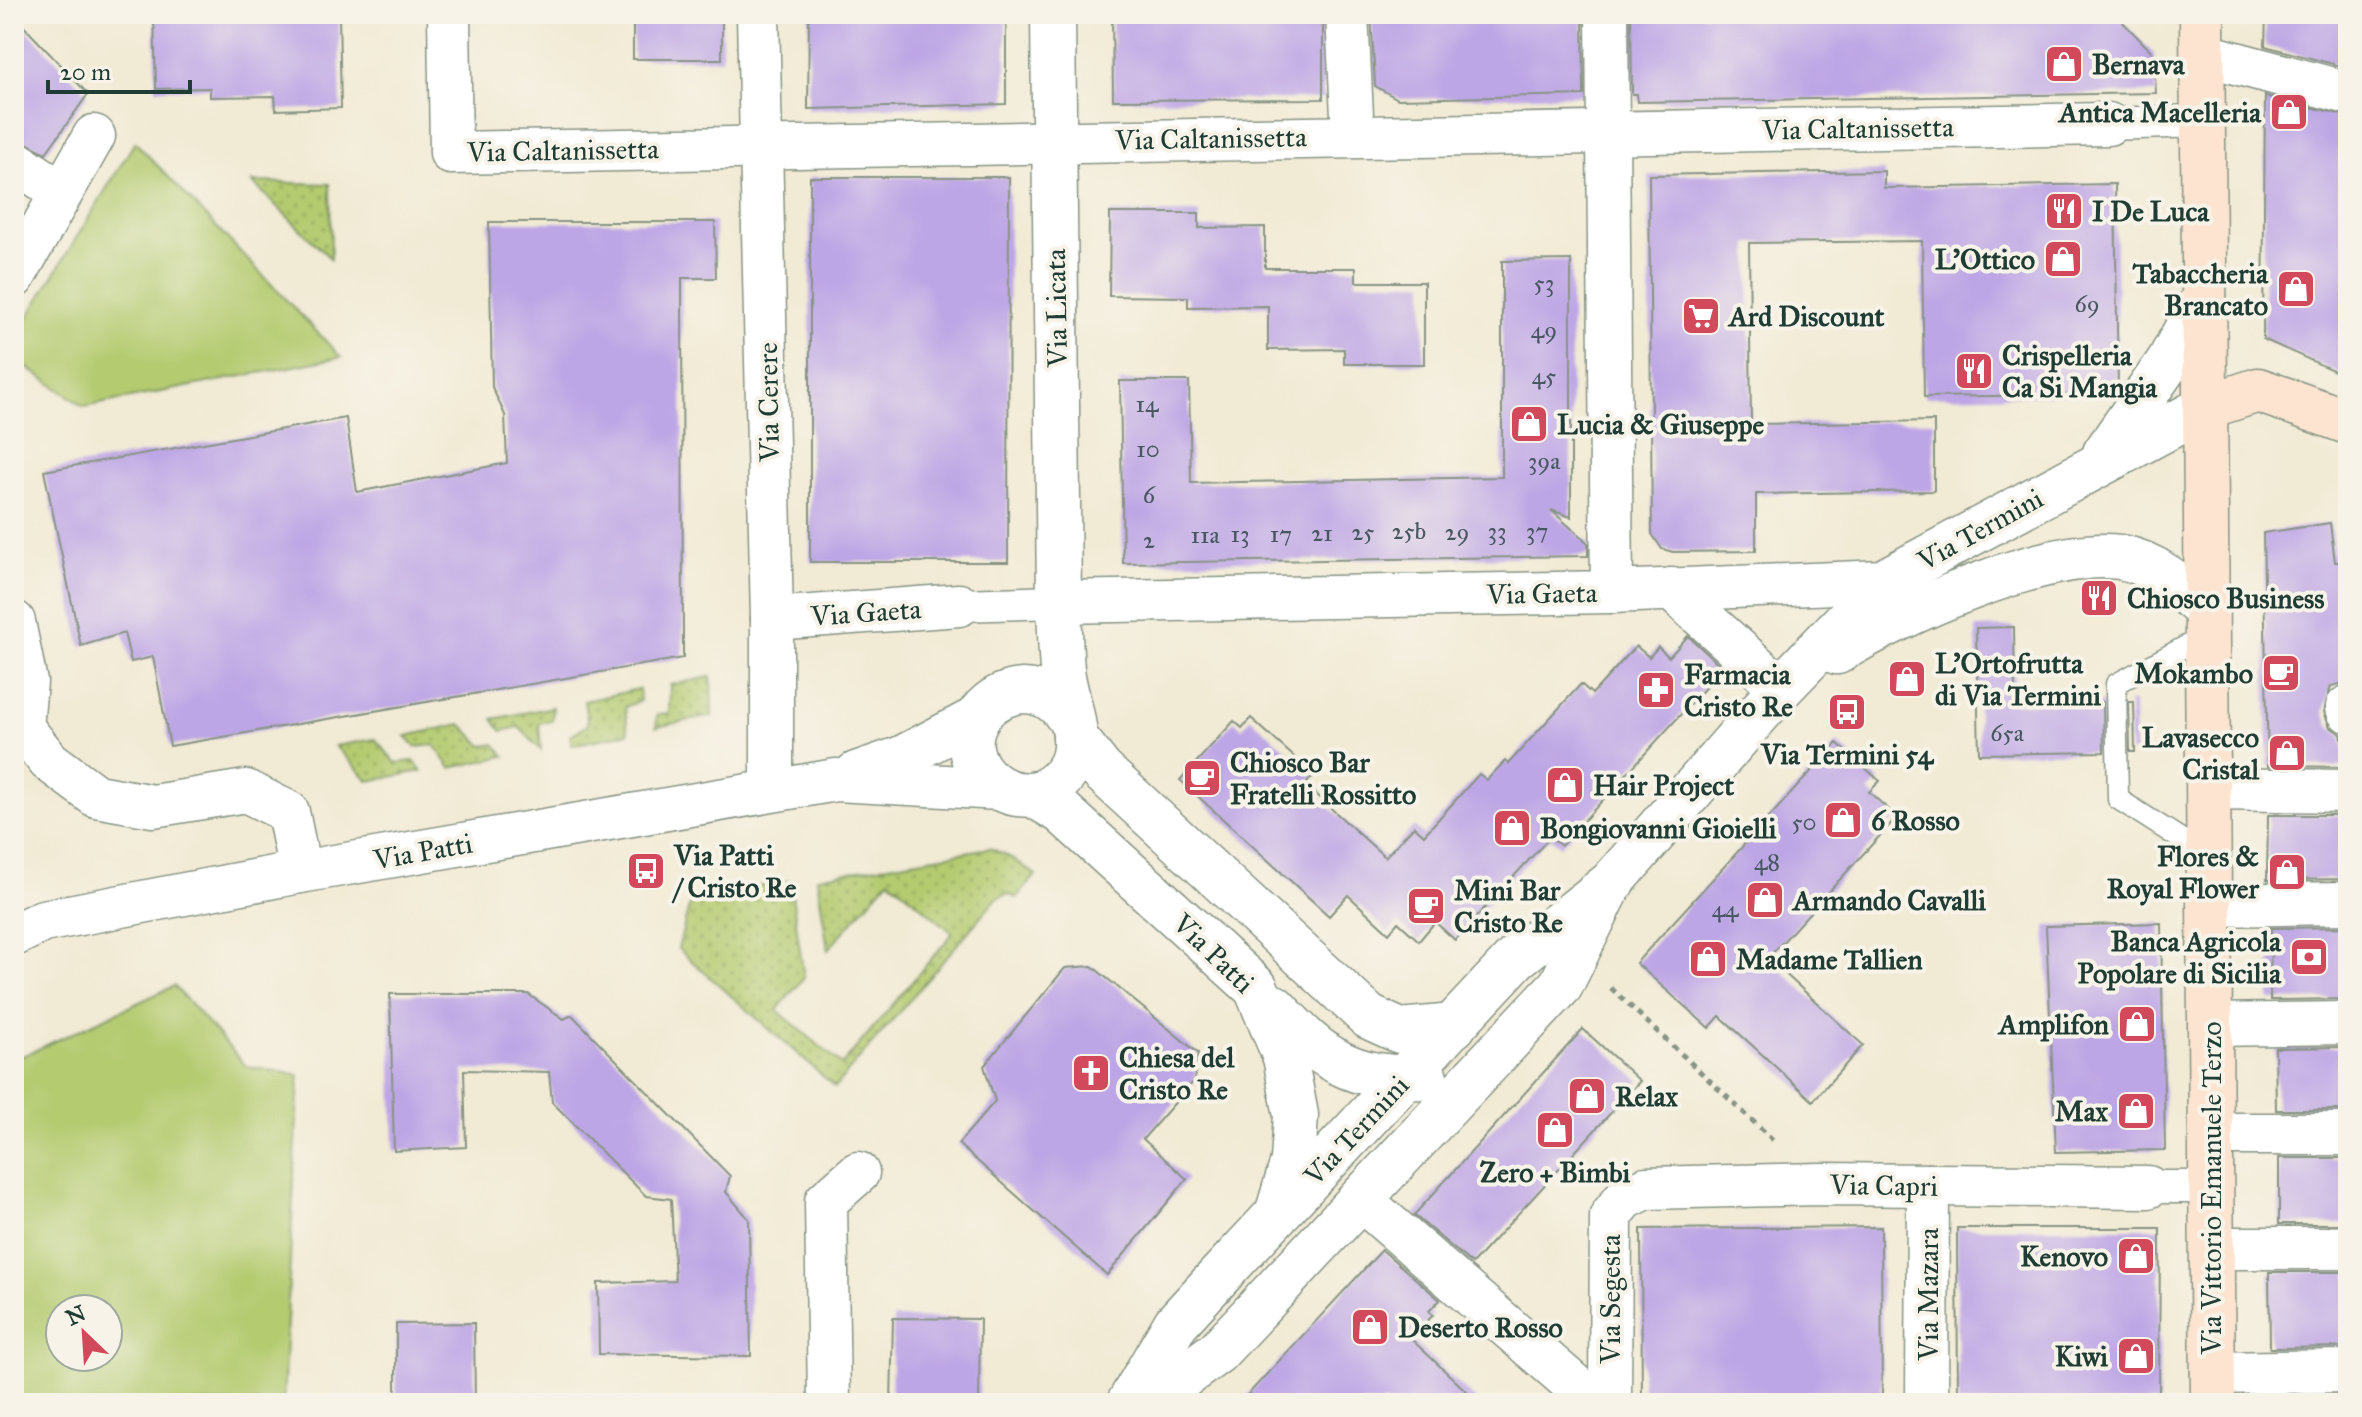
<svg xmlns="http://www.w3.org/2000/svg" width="2362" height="1417" font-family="'IM FELL Great Primer',serif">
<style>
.grass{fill:#b4cb70;stroke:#6a8452;stroke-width:2;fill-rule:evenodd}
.garden{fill:url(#garden-dots);stroke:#6a8452;stroke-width:2}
.building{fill:#bda6e5}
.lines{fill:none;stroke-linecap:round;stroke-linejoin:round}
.service-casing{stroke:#889484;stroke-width:23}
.pedestrian-casing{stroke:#889484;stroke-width:35}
.minor-casing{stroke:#889484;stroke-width:45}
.tertiary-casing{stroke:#889484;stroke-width:47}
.secondary-casing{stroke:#889484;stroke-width:47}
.path{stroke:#889484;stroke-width:5;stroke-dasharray:6 6;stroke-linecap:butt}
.service{stroke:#fff;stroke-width:20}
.pedestrian{stroke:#fff;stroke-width:32}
.minor{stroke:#fff;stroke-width:42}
.tertiary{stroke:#fff;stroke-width:44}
.secondary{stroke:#fde4d0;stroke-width:44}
.labels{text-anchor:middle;stroke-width:8;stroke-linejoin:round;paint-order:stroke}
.number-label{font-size:24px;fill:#465760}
.poi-label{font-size:28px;font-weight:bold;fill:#1f3d34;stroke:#f7f3e8;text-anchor:start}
.street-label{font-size:28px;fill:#1f3d34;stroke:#f7f3e8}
</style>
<defs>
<pattern id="garden-dots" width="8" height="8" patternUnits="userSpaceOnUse" patternTransform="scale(2)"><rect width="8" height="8" fill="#b4cb70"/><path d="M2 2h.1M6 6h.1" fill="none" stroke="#92a65d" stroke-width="1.8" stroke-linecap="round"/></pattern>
</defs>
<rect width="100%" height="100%" fill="#f7f3e8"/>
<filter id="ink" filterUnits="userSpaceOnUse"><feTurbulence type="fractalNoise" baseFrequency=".0125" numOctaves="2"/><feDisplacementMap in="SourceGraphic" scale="16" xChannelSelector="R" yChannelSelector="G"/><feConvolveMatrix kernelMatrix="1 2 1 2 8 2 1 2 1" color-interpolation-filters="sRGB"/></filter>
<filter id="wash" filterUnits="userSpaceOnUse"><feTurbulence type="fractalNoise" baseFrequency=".006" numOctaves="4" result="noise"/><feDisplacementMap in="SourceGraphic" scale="32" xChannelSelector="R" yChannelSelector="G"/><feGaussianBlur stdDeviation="1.8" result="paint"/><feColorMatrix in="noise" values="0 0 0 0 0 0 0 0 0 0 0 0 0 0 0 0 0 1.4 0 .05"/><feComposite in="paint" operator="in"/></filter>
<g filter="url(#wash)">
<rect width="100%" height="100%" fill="#f1ead4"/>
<g class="grass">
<path d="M135,142L341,357L84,407L14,358V340Z"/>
<path d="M174,986L246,1066L299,1075L283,1403H14V1060ZM60,1309H108V1357H60Z"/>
</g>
<g class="garden">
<path d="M252,182L330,184L331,259Z"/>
<path d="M711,677L712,716L656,727L657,715L669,713L670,685Z"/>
<path d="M639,689L640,701L625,707L628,733L572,745L570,735L588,725L584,701Z"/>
<path d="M553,707L552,721L539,723L541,750L519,727L502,731L493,719Z"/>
<path d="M461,724L483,746L495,744L505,756L451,768L434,745L416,747L406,736Z"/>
<path d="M375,739L396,763L414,761L422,771L369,781L335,746Z"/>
<path d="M989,848L1006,855L1036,875L1017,898L1008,894L997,898L835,1087L678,949L691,899L790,881L804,978L777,1010L842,1065L953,933L889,879L828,950L817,877Z"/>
</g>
<g id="blocks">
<g class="building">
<path d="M154,14H339L341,108L276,110L275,96L210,97V88L156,89Z"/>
<rect x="633" y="14" width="89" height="45"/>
<path d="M809,14H1006V104L808,109Z"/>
<path d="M1112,14H1323V99L1113,100Z"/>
<path d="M1371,14H1583L1584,95L1398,99L1375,86Z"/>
<path d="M1631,14H2115L2154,54L2156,93L1638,102L1637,94H1632Z"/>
<path d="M2266,14H2348V68L2265,46Z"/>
<path d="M14,16L88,94L46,153L14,137Z"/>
<path d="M2265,96L2348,116V377L2263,339Z"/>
<path d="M1884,171V188L2115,184L2118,391L2116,394L1924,397L1922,241L1749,243L1751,424L1934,421V491L1756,494V551L1673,552L1662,549L1652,534L1649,175Z"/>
<path d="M810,177H1009L1008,562H810Z"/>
<path d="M1110,213H1199V228L1265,227V268H1356V282H1424V364H1344V349L1268,350V306L1188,307V297L1109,296Z"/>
<path d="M489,222H715L716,278H682L683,658L170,746L153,657L131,662L124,633L81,646L44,471L346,418L357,492L507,463L505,415L492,387Z"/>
<path d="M1571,260V517L1551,510L1588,543V556L1123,563L1120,381H1189L1191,483L1502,477V261Z"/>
<path d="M2330,523L2335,562H2348V682L2331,686L2324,712L2330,727L2341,734L2348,767L2268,766L2263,533Z"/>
<path d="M2014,627L2015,704L2103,702L2104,752L1979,754L1976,628Z"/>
<path d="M1688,636L1723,668L1561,846L1550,837L1455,940L1435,922L1419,941L1398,922L1389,933L1348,895L1329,916L1180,780L1234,721L1242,728L1251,718L1314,775L1305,785L1385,857L1414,826L1424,835L1479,774L1487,780L1505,761L1508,764L1581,684L1592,694L1636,646L1649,657L1658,647L1669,657Z"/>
<path d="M2129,702H2134L2135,752H2130Z"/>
<path d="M1837,743L1880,781L1869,792L1897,817L1768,958L1863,1045L1813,1101L1720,1016L1709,1028L1636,963Z"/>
<path d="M2268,815H2348V879L2267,880Z"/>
<path d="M2161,923L2165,1150L2056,1152L2046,926Z"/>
<path d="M2348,927V999L2270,1000L2271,928Z"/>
<path d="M1092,966L1198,1053L1194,1081L1143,1139L1187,1179L1107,1275L958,1144L995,1101L984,1066L1065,968Z"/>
<path d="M390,994H528L564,1019L572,1015L730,1176L726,1192L749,1219L751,1356L599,1354L598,1283L675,1281L671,1199L646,1196L552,1102L549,1072L464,1070L466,1147L394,1151Z"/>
<path d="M1583,1029L1640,1081L1472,1264L1414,1215Z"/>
<path d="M2348,1047V1110H2276L2275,1048Z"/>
<rect x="2279" y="1158" width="69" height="66"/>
<path d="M1881,1227L1882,1403H1642L1641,1229Z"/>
<path d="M1957,1228H2160L2159,1403H1958Z"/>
<path d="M1382,1250L1440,1300L1429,1311L1433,1315L1411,1339L1479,1403H1240Z"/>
<path d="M2269,1272H2348V1347L2270,1348Z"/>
<path d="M893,1318L980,1319L979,1403H891Z"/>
<path d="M474,1323L475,1403H396V1324Z"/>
<path d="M2348,1395V1403H2273V1396Z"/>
</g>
</g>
</g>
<g filter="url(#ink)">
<use href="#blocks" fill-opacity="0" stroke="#889484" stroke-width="2"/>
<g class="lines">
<defs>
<path id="service" d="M2208,634L2116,684L2118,799L2209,857"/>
<g id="pedestrian">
<path d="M2108,124L2203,121"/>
<path d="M959,605L1059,602"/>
<path d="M2148,1187H2211"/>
</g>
<g id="minor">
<path d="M449,14L451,153L2108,124"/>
<path d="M758,14L772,619V790"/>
<path d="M1347,14L1353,136"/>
<path d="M2202,54L2348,93"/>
<path d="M14,161L62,192"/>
<path d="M14,277L94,136"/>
<path d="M1671,589L1781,688"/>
<path d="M1612,592L1884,581"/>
<path d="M1059,602L1612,592L1607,14"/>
<path d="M772,619L959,605"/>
<path d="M14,622L26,682L22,727"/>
<path d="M2347,707L2348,711"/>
<path d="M14,717L49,761L96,796L153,806L246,791L288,812L300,872"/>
<path d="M856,773L902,757L978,717"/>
<path d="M2209,789L2348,791"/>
<path d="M2210,905L2348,903"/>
<path d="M14,935L43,921L300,872L836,780L1000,789"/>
<path d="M2210,1025L2348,1023"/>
<path d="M2211,1134H2348"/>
<path d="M1360,1199L1595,1403"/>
<path d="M2212,1248H2348"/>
<path d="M2212,1373L2348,1371"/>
<path d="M829,1403L826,1201L858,1173"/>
<path d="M1610,1403L1611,1216L1624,1199L1646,1188L1820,1184L2148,1187"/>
<path d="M1927,1403L1928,1185"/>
</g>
<g id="tertiary">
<path d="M1053,14L1059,602C1060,624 1060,647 1062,669C1065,701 1087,742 1067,771C1024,832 936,761 985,708C996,697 1008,692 1023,691C1046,691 1061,704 1072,723"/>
<path d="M2105,453L2169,361L2204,297"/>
<path d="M1837,652C1898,614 2048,547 2120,557C2156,563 2182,588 2207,611"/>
<path d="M1075,737L1101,770L1369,1017L1400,1031L1454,1026"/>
<path d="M1032,794L1062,812L1256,988L1285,1057L1296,1115L1293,1161L1278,1211"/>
<path d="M1274,1007C1322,1059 1351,1081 1425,1077"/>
<path d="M1129,1403L1176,1323L1209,1287L1516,958L1611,883L1781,688L1884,581L2206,407"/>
<path d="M1147,1403L1217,1352L1561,985L1607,891"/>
</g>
<g id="secondary">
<path d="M2202,14L2213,1403"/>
<path d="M2206,407L2258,390L2348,422"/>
</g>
</defs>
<use href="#service" class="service-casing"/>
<use href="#pedestrian" class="pedestrian-casing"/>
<use href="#minor" class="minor-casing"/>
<use href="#tertiary" class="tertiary-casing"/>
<use href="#secondary" class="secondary-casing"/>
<path class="path" d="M1611,988L1773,1140"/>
<use href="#service" class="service"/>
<use href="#pedestrian" class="pedestrian"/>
<use href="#minor" class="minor"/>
<use href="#tertiary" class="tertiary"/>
<use href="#secondary" class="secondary"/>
</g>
</g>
<defs>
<symbol id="shop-square" viewBox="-11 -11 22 22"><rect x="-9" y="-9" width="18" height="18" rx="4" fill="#d1495b" stroke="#f7f3e8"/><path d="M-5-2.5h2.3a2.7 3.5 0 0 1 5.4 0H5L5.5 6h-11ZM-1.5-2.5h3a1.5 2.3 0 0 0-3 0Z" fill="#fff"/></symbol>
<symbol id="restaurant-square" viewBox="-11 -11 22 22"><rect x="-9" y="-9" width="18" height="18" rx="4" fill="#d1495b" stroke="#f7f3e8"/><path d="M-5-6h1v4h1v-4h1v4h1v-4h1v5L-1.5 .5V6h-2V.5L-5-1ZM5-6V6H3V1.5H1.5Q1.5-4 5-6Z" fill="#fff"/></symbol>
<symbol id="supermarket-square" viewBox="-11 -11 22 22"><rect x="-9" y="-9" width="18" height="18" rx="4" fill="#d1495b" stroke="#f7f3e8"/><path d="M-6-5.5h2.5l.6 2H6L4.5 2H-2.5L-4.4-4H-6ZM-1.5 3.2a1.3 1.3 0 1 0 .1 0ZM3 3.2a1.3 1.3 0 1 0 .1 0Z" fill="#fff"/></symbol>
<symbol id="cafe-square" viewBox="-11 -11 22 22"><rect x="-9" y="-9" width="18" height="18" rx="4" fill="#d1495b" stroke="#f7f3e8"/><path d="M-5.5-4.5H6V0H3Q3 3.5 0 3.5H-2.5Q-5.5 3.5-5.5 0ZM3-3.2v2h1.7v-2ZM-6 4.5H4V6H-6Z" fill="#fff"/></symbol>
<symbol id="pharmacy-square" viewBox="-11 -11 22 22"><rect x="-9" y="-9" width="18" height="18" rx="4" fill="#d1495b" stroke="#f7f3e8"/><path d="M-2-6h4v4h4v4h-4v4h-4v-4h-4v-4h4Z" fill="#fff"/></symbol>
<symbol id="bus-square" viewBox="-11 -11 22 22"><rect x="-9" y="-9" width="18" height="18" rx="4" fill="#d1495b" stroke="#f7f3e8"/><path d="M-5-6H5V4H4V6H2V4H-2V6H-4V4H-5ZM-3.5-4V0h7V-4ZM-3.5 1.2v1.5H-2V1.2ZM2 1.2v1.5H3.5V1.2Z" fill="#fff"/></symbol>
<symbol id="bank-square" viewBox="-11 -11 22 22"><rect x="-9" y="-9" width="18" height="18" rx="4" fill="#d1495b" stroke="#f7f3e8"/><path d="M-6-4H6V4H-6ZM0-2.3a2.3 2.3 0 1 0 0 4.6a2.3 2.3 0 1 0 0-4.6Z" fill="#fff"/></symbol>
<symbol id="church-square" viewBox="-11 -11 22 22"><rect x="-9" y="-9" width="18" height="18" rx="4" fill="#d1495b" stroke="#f7f3e8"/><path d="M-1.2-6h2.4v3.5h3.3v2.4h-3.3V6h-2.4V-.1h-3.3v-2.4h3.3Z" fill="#fff"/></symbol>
</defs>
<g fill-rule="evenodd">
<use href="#shop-square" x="2042" y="42" width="44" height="44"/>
<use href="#shop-square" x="2267" y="90" width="44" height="44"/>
<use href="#restaurant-square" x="2042" y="189" width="44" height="44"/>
<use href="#shop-square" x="2041" y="237" width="44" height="44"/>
<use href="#shop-square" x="2274" y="267" width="44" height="44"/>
<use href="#supermarket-square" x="1679" y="294" width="44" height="44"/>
<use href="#restaurant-square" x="1952" y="349" width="44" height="44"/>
<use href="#shop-square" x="1507" y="402" width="44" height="44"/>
<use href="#restaurant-square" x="2077" y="576" width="44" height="44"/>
<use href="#cafe-square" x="2259" y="651" width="44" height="44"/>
<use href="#shop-square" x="1885" y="657" width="44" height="44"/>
<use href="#pharmacy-square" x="1634" y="668" width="44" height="44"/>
<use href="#bus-square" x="1825" y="690" width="44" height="44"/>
<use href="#shop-square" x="2265" y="731" width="44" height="44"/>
<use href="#cafe-square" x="1180" y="756" width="44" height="44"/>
<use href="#shop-square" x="1543" y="763" width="44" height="44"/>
<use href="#shop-square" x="1821" y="798" width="44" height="44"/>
<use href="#shop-square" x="1490" y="806" width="44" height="44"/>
<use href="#bus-square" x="624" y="849" width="44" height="44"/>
<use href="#shop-square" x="2265" y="850" width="44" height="44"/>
<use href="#shop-square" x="1743" y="878" width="44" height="44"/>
<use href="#cafe-square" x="1404" y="884" width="44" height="44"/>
<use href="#bank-square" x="2287" y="935" width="44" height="44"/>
<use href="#shop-square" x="1686" y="937" width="44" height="44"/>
<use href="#shop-square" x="2115" y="1002" width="44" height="44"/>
<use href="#church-square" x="1069" y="1051" width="44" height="44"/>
<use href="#shop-square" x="1565" y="1074" width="44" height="44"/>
<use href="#shop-square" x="2114" y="1089" width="44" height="44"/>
<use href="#shop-square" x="1533" y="1108" width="44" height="44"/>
<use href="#shop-square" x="2114" y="1234" width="44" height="44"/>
<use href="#shop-square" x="1348" y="1305" width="44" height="44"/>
<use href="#shop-square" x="2114" y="1334" width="44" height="44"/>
</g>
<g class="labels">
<g class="number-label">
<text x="1544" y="291">53</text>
<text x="2087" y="312">69</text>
<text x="1544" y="338">49</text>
<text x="1544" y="384">45</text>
<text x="1147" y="412">14</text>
<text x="1148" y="457">10</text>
<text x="1544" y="469">39a</text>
<text x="1149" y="503">6</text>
<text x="1409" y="539">25b</text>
<text x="1497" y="539">33</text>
<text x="1537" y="539">37</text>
<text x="1363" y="540">25</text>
<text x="1457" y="540">29</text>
<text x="1322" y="541">21</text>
<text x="1240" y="542">13</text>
<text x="1281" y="542">17</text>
<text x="1205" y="543">11a</text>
<text x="1149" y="548">2</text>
<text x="2007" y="741">65a</text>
<text x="1804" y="830">50</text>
<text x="1767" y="870">48</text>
<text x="1725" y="917">44</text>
</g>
<g class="poi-label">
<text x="2092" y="74">Bernava</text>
<text x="2261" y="122" text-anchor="end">Antica Macelleria</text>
<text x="2092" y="221">I De Luca</text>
<text x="2035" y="269" text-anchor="end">L'Ottico</text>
<text x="2268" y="283" text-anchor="end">Tabaccheria<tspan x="2268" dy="32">Brancato</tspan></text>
<text x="1729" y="326">Ard Discount</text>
<text x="2002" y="365">Crispelleria<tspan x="2002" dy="32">Ca Si Mangia</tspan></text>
<text x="1557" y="434">Lucia &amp; Giuseppe</text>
<text x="2127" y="608">Chiosco Business</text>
<text x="1935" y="673">L'Ortofrutta<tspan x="1935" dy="32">di Via Termini</tspan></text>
<text x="2253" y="683" text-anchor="end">Mokambo</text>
<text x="1684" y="684">Farmacia<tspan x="1684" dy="32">Cristo Re</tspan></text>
<text x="2259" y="747" text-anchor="end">Lavasecco<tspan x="2259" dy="32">Cristal</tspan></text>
<text x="1847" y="764" text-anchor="middle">Via Termini 54</text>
<text x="1230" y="772">Chiosco Bar<tspan x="1230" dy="32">Fratelli Rossitto</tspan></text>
<text x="1593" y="795">Hair Project</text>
<text x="1871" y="830">6 Rosso</text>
<text x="1540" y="838">Bongiovanni Gioielli</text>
<text x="674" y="865">Via Patti<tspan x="674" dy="32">/ Cristo Re</tspan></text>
<text x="2259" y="866" text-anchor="end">Flores &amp;<tspan x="2259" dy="32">Royal Flower</tspan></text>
<text x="1454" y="900">Mini Bar<tspan x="1454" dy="32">Cristo Re</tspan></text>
<text x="1793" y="910">Armando Cavalli</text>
<text x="2281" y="951" text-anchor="end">Banca Agricola<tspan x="2281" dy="32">Popolare di Sicilia</tspan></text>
<text x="1736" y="969">Madame Tallien</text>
<text x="2109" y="1034" text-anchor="end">Amplifon</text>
<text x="1119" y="1067">Chiesa del<tspan x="1119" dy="32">Cristo Re</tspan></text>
<text x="1615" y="1106">Relax</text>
<text x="2108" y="1121" text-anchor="end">Max</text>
<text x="1555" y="1182" text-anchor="middle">Zero + Bimbi</text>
<text x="2108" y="1266" text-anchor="end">Kenovo</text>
<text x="1398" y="1337">Deserto Rosso</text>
<text x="2108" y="1366" text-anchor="end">Kiwi</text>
</g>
<g class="street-label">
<text transform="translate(1858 128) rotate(-1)" y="10">Via Caltanissetta</text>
<text transform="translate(1211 138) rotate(-1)" y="10">Via Caltanissetta</text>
<text transform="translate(563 150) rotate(-1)" y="10">Via Caltanissetta</text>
<text transform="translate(1056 308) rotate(-91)" y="10">Via Licata</text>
<text transform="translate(768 402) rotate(-91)" y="10">Via Cerere</text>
<text transform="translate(1980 529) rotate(-29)" y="10">Via Termini</text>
<text transform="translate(1542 593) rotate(-1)" y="10">Via Gaeta</text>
<text transform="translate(866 612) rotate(-4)" y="10">Via Gaeta</text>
<text transform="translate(423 851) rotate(-10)" y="10">Via Patti</text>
<text transform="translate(1214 953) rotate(44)" y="10">Via Patti</text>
<text transform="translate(1356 1130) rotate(-47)" y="10">Via Termini</text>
<text transform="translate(1884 1185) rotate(1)" y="10">Via Capri</text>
<text transform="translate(2211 1188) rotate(-90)" y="10">Via Vittorio Emanuele Terzo</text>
<text transform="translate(1928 1294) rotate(-90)" y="10">Via Mazara</text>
<text transform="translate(1610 1299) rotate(-90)" y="10">Via Segesta</text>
</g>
</g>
<rect width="2362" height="1417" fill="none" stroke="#f7f3e8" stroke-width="48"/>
<g transform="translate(84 1333) rotate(335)"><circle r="38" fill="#f7f3e8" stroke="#a1aaa0" stroke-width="2"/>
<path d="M0-6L14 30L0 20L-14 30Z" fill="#d1495b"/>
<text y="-12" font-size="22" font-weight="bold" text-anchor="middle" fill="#1f3d34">N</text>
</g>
<path d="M48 80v12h142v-12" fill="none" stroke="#1f3d34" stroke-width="4"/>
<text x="60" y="80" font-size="24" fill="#1f3d34" stroke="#f7f3e8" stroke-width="6" paint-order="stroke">20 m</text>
</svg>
